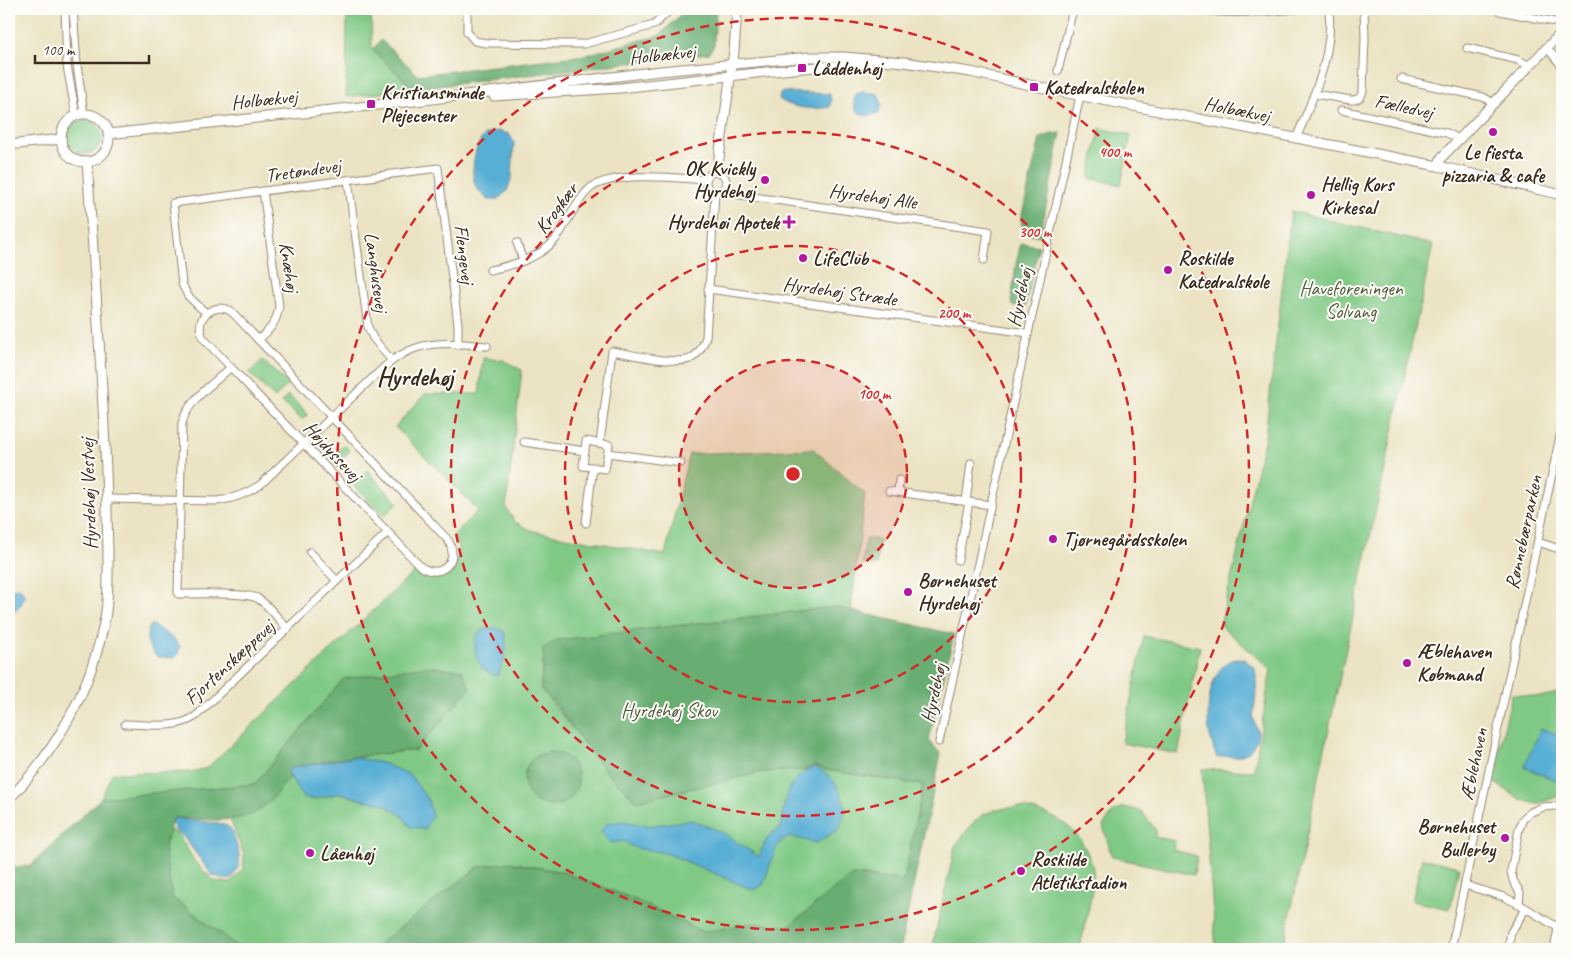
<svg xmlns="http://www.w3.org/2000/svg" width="1571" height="958" font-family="Caveat,sans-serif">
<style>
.green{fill:#80c985;stroke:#5e7a52}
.forest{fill:#68ad72;stroke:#526c48}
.water{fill:#58afd5;stroke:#4a6c7a}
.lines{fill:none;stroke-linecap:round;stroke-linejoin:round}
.minor-casing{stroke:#938670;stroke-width:9}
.tertiary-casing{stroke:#938670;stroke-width:11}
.minor{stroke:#fff;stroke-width:7}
.tertiary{stroke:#fff;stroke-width:9}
.ring{fill:none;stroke:#d62828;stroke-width:2.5;stroke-dasharray:9 6}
.poi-dot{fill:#b5179e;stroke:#fdfcf7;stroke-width:2}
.labels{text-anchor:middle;stroke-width:4;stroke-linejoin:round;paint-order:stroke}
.street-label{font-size:20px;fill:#3b2a1e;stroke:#fdfcf7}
.poi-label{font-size:20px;font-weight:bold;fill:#3b2a1e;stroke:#fdfcf7;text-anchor:start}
.park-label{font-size:20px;fill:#505a3d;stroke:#fdfcf7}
.district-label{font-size:25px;font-weight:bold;fill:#3b2a1e;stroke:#fdfcf7}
.centre{fill:#d62828;stroke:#fdfcf7;stroke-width:2.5}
.ring-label{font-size:15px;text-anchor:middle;font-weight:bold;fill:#d62828;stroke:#fdfcf7;stroke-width:4;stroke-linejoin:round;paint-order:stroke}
</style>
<rect width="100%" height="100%" fill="#fdfcf7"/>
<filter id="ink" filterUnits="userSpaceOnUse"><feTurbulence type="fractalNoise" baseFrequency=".02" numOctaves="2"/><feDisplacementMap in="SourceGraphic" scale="10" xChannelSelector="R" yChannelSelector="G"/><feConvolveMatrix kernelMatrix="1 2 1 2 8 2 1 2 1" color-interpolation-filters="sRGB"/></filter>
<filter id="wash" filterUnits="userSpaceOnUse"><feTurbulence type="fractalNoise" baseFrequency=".0096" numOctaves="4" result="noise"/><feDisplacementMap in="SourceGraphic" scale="20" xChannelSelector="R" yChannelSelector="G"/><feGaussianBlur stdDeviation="1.12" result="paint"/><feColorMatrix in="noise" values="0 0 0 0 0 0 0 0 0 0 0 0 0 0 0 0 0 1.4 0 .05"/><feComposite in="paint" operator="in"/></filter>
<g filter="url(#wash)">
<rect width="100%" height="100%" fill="#ebe3c3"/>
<g class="green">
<path d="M347,9H371L372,50L414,89L346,97Z"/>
<circle cx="85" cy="137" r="17"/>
<path d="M1100,128L1131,135L1121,185L1089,178Z"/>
<path d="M1291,211L1433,245L1335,700L1283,949H1216L1202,769L1254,771L1271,669L1220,625L1265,437Z"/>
<path d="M483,358L503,360L522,370L506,508L515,522L533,531L665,555L689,454L813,449L865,494L851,611L834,607L626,632L544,656L541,679V689L609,775L638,801L762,772L805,770L814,765L826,770L923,785L904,880L852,875L789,926L753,923L704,932L631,898L562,872L509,862L478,867L373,949H241L172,897L164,848L170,830L178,834L195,862L214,881L230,883L243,869L244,855L230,819L250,815L261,809L290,777L303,798L313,799L341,793L363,800L382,803L401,815L411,827L385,764L354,757L416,750L343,679L255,784L101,798L112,773L190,772L207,768L415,571C430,581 448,580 456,562C458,557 458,551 458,546L452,537L478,510L395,427L425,394H479Z"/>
<path d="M262,360L288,384L275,398L249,373Z"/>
<path d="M288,395L308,414L302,420L282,402Z"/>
<path d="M345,445L350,451L341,459L335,453Z"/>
<path d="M367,470L398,503L384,516L352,484Z"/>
<path d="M866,538L880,540L876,565L862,563Z"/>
<path d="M1144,636L1200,647L1178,754L1122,743Z"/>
<path d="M1562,692V795L1537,804L1522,800L1492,781L1512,694L1540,697Z"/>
<path d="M1020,807C1050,814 1073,821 1087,852C1091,861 1095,871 1093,881C1091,904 1084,927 1080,949H932L955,846L972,824L982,815L997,809Z"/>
<path d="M1124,807L1141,811L1156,830L1155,837L1175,841L1173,850L1197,856L1194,875L1112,857L1103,826L1113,812Z"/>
<path d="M1422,858L1459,867L1450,909L1412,901Z"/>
</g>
<g class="forest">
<path d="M686,9H716L714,45L709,53L414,89L372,50L381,40L418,75L585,55L660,35Z"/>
<path d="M1061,133L1040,236L1023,232L1021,219L1040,138L1052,134Z"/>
<path d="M1021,243L1039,246L1025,308L1013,306L1011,302L1016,263Z"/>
<path d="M834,607L954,634L929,741L941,754L900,949H373L478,867L509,862L562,872L631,898L704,932L753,923L789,926L852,875L904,880L923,785L826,770L814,765L805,770L762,772L637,801L609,775L553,702L541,689C541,676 546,662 542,649L557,640Z"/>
<path d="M425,666L462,670L470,688L416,750L336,759L290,768L288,772L290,777C281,787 272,801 261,809C241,825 201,819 177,818L172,820L164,848L172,897L241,949H9V867L30,866L101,798L255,784L343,679Z"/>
<circle cx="551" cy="779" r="27"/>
</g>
<g class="water">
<path d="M783,92L830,94L831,101L830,107C814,110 792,109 779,99L780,94Z"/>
<path d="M864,92L878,94L882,104L878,113C869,117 863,116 855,110L854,100L856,94Z"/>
<path d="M498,131L509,134L514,142L512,177L507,191L498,199L488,200C482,194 476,189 474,181C471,170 475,140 487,134C490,132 495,132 498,131Z"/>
<path d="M20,588L25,596L20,606L9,618V589Z"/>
<path d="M151,624L173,638L180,646L178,654L174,658L157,657C147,645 144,639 151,624Z"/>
<path d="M495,628L505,632C508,649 505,662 497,676C476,669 474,656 476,635L485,629Z"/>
<path d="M1238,658L1244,659L1255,668L1257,685L1253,718L1258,732L1257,740L1249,752L1236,757L1225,756L1217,758C1214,750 1211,741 1209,732C1206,706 1209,665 1238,658Z"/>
<path d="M1541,728L1562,736V783L1524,767Z"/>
<path d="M354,757L385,764L410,775L428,800L432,816L425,829L411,827L401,815L382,803L363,800L341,793L313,799L303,798L288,772L290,768Z"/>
<path d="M815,767C836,777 838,787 846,808L839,829L816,843L791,837L781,841L775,851L763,885L754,890C725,879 697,865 668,854C653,849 636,852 624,841L610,843L601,831L607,823L622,821L649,826L691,820L722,832L759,857C764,844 767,834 781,828C782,804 789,774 815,767Z"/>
<path d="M177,818C189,822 223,821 230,828C234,832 235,841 237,846C241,861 241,866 231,879H223L212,875L183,836L174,829L172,820Z"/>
</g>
</g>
<g filter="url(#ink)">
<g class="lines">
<defs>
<g id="minor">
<path d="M65,9L67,66L76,115"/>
<path d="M73,9L77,65L84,114"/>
<path d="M467,9V32L475,41L486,43L571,44H584L654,25L671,9"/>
<path d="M1197,9C1229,15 1264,12 1296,9"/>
<path d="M1500,11L1555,22L1562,26"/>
<path d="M1467,48L1518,60L1530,66"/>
<path d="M1547,48L1562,66"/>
<path d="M1058,71L1073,9"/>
<path d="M1401,79L1483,97L1494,103"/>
<path d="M1314,94L1351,100C1358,100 1361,98 1363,91L1365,38L1364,9"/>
<path d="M1341,110L1447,133L1459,139"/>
<path d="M1296,139C1313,97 1334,55 1329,9"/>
<circle cx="716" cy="182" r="10"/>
<path d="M348,180L368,327L373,338L392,361"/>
<path d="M724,189L740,195L988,231L984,260"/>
<path d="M517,243L523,261"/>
<path d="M490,270C513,265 538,259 555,240C561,233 566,223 571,214C577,205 583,193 592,187C619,171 675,178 705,180"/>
<path d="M708,289L1028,333"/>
<path d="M219,308L227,309L233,313L448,540C461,561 440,581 420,566L203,338C196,323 203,311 219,308Z"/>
<path d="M206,313L188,296L182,284L173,203L438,168L458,324V345"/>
<path d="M258,340C270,330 277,322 279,306L263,191"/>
<path d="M230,368C213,384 188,400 182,423L178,594C194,594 245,592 257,598C269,605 278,619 288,629"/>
<path d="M586,441L609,445L605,469L583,466Z"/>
<path d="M524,442L585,451"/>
<path d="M600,443L612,351C630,354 674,365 690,359C699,355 703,346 706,337L715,193"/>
<path d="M608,453L681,463"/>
<path d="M889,491L991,505"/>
<path d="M898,492L899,480"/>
<path d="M107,499L217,501C234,499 246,494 260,485L383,368C393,360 403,352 416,348C438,341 465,344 487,346"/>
<path d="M966,502L971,463"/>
<path d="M586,523L593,467"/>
<path d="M1538,542L1562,550"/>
<path d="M310,552L337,581"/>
<path d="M958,560L969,502"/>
<path d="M125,724C148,724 176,730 196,716L387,533"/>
<path d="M939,742L1080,96"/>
<path d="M1465,885L1504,897L1519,904L1562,930"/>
<path d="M1519,904L1520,893L1513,880L1511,871L1519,829L1523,819L1529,813L1543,807L1557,806L1562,803"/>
<path d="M1451,949L1562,427"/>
<path d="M1508,949L1511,932L1526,908"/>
<path d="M1554,949L1558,929"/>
</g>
<g id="tertiary">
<path d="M494,96L620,88L802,68L872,64"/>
<circle cx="85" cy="138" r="24"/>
<path d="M108,134L424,100L660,71L809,57H844L904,62L970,72L1062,92L1438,166L1562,195"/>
<path d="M9,145L61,139"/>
<path d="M1438,166L1442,157L1562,32"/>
<path d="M717,172L734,51L737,9"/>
<path d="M9,799C58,749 92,687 105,618C109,596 108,573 108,550C107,524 107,497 106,471C102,368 94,265 87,161"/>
</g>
</defs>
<use href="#minor" class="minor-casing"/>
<use href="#tertiary" class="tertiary-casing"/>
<use href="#minor" class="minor"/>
<use href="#tertiary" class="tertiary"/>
</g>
</g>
<circle cx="793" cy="474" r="114" fill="#d62828" fill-opacity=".12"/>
<g class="ring">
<circle cx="793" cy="474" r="114"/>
<circle cx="793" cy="474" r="228"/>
<circle cx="793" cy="474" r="342"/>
<circle cx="793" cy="474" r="456"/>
</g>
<g class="poi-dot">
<rect x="797" y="63" width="10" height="10" rx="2.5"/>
<rect x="1029" y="82" width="10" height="10" rx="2.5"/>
<rect x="366" y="99" width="10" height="10" rx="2.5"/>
<circle cx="1493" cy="132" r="5"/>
<circle cx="765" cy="180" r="5"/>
<circle cx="1311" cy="195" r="5"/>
<path d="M786.5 214.5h5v5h5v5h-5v5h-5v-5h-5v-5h5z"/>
<circle cx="803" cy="258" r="5"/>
<circle cx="1168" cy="270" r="5"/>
<circle cx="1053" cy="539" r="5"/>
<circle cx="908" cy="592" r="5"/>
<circle cx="1407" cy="663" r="5"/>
<circle cx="1505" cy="838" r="5"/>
<circle cx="310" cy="853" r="5"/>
<circle cx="1021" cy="871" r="5"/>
</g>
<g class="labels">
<g class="street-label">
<text transform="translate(662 54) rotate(-6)" y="7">Holbækvej</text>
<text transform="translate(264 99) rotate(-6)" y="7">Holbækvej</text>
<text transform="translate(1404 106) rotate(12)" y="7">Fælledvej</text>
<text transform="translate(1237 109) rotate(11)" y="7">Holbækvej</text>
<text transform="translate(303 170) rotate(-8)" y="7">Tretøndevej</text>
<text transform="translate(873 196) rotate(8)" y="7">Hyrdehøj Alle</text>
<text transform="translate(556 208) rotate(-53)" y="7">Krogkær</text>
<text transform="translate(465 254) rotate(83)" y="7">Flengevej</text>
<text transform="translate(290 267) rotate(82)" y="7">Knæhøj</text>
<text transform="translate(377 272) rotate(82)" y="7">Langhusevej</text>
<text transform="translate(840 291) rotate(8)" y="7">Hyrdehøj Stræde</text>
<text transform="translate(1019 297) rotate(-78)" y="7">Hyrdehøj</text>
<text transform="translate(333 451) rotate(47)" y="7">Højdyssevej</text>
<text transform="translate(88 494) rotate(-92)" y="7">Hyrdehøj Vestvej</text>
<text transform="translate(1523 532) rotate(-78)" y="7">Rønnebærparken</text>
<text transform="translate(229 662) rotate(-43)" y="7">Fjortenskæppevej</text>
<text transform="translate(933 693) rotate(-78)" y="7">Hyrdehøj</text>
<text transform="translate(1473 764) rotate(-78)" y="7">Æblehaven</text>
</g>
<g class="poi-label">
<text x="812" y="75">Låddenhøj</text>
<text x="1044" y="94">Katedralskolen</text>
<text x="381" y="99">Kristiansminde<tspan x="381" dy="23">Plejecenter</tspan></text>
<text x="1493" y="159" text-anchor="middle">Le fiesta<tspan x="1493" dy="23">pizzaria &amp; cafe</tspan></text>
<text x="755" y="175" text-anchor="end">OK Kvickly<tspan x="755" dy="23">Hyrdehøj</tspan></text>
<text x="1321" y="191">Hellig Kors<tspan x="1321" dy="23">Kirkesal</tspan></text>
<text x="779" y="229" text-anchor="end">Hyrdehøi Apotek</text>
<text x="813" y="265">LifeClub</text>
<text x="1178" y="265">Roskilde<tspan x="1178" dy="23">Katedralskole</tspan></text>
<text x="1063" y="546">Tjørnegårdsskolen</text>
<text x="918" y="587">Børnehuset<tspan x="918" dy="23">Hyrdehøj</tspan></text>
<text x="1417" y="658">Æblehaven<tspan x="1417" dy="23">Købmand</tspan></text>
<text x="1495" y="833" text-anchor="end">Børnehuset<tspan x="1495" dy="23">Bullerby</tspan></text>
<text x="320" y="860">Låenhøj</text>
<text x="1031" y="866">Roskilde<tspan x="1031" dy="23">Atletikstadion</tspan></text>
</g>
<g class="park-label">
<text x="1351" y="295">Haveforeningen<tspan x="1351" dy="23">Solvang</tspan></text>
<text x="669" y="717">Hyrdehøj Skov</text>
</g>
<g class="district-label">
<text x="415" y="385">Hyrdehøj</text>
</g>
</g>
<circle cx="793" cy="474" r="8" class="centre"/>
<g class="ring-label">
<text x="1115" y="157">400 m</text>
<text x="1035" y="237">300 m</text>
<text x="954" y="318">200 m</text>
<text x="874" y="399">100 m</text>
</g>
<rect width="1571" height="958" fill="none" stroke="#fdfcf7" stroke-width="30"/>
<path d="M35 55v8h114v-8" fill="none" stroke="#3b2a1e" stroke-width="2.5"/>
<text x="42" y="55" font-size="15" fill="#3b2a1e" stroke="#fdfcf7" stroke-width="4" paint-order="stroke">100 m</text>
</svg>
